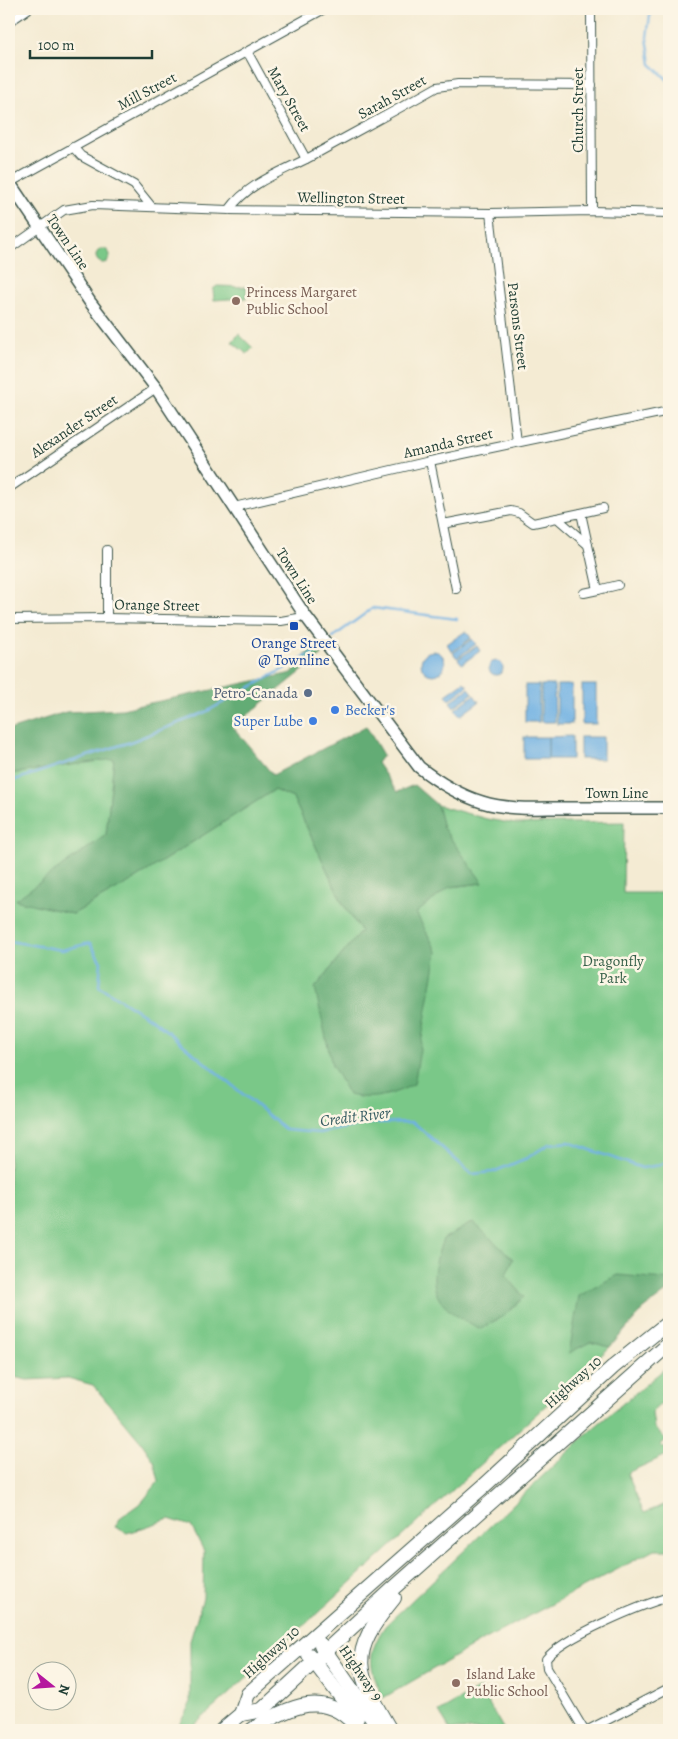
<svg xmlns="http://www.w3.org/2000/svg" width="678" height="1739" font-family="Alegreya,serif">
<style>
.green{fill:#7ac888;stroke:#4c825e}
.forest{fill:#63ac74;stroke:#417454}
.water{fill:#6eb0e3;stroke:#46768c}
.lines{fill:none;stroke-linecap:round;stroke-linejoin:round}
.stream{stroke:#6eb0e3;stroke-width:2.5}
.street-casing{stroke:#3f574c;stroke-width:10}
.secondary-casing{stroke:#3f574c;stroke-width:14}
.highway-casing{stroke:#3f574c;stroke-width:16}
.street{stroke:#fff;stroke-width:8}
.secondary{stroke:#fff;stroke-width:11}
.highway{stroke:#fff;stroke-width:14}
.education-dot{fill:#8d6e63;stroke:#fcf5e5;stroke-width:2}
.transit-dot{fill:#1a4fb4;stroke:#fcf5e5;stroke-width:2}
.service-dot{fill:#5c6f8a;stroke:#fcf5e5;stroke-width:2}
.shop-dot{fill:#3f7fe0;stroke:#fcf5e5;stroke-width:2}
.labels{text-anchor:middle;stroke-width:5;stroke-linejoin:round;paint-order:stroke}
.street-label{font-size:15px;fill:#1f3d34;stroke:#fcf5e5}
.education-label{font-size:15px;fill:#785e54;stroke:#fcf5e5;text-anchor:start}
.transit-label{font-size:15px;fill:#164399;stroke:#fcf5e5}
.service-label{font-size:15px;fill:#4e5e75;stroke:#fcf5e5;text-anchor:end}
.shop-label{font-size:15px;fill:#366cbe;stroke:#fcf5e5;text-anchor:start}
.park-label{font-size:15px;fill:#366049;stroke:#fcf5e5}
.water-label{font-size:16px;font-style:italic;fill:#335a60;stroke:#fcf5e5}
</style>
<rect width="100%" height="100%" fill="#fcf5e5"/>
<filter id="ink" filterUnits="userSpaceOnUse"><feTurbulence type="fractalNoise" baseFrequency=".02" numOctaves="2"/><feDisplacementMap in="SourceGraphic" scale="10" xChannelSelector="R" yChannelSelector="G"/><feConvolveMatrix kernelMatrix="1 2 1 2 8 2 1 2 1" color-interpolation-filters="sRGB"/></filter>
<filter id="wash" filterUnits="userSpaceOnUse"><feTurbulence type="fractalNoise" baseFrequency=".0096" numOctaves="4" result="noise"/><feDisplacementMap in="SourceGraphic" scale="20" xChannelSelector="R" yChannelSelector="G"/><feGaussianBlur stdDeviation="1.12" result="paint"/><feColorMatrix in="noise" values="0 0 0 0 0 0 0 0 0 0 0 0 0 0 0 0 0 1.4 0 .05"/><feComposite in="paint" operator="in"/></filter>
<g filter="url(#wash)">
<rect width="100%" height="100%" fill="#f4ebd3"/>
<g class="green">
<circle cx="103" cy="256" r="7"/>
<path d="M217,286L247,287L246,298L214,300L213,289Z"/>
<path d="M239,334L253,348L247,354L232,342Z"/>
<path d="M114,758L106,835L16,900L73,914L133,880L274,790L293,798L343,904L361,931L315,988L437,952L416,913L450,887L482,883L443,828L437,805L487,819L516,824L624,822L623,893H669V1283L665,1279L569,1352L590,1342L610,1347L189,1730H171L179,1725L190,1704V1641L203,1598L204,1551L191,1526L169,1519L127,1533L115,1527L121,1517L142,1502L159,1481L154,1461L141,1442L93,1385L68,1378L27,1380L9,1376V774Z"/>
<path d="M669,1365V1396L652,1412L654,1428L667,1440L661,1443V1447H666L669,1442V1454L627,1473L644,1513L669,1503V1550H654L480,1642L383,1698C369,1667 366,1655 385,1626L591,1430Z"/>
<path d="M480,1688L504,1730H450L439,1712Z"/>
</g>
<g class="forest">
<path d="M314,644L322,655L233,727L273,775L366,726L383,755L377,763L397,792L414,785L437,805L443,828L483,883L450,887L416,913L437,952L414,1084C393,1095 372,1101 349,1095L332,1065L315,988L361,931L343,904L293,798L274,790L133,880L73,914L15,900L106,835L114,759L9,774V730L66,712L122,709L292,673Z"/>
<path d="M473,1222L513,1259L506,1275L524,1297L505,1315L481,1329C432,1306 425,1289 443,1239Z"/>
<path d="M617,1275L665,1279L669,1283V1290L644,1309L610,1347L590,1342L569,1353L579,1296Z"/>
</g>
<g class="water">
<path d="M466,631L471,638L452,652L447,644Z"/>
<path d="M472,639L476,644L457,658L453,653Z"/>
<path d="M477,646L480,651L462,664L458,659Z"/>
<circle cx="433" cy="663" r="12"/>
<circle cx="496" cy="668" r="7"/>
<path d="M464,682L468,686L449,700L446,695Z"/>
<rect x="525" y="685" width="14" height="37"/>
<path d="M541,685H554L555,722H541Z"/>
<rect x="557" y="685" width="15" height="39"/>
<rect x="582" y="685" width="14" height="39"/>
<path d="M469,688L473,693L454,707L450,702Z"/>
<path d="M474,695L479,702L460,716L455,709Z"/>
<path d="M572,736V759H548V737Z"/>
<rect x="524" y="737" width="24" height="22"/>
<rect x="580" y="737" width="23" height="22"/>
</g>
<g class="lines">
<g class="stream">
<path d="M651,9L647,37L651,64L669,81"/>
<path d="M333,637L373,608L457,619"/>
<path d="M9,782L130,742L204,713L318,650"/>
<path d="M9,941L62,950L90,943L101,962L99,986L157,1023L286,1130L319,1133L371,1123L413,1122L472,1174L493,1172L527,1158L549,1144L568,1142L642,1168L660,1165L669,1160"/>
</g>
</g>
</g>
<g filter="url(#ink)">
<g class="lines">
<defs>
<g id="street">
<path d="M591,9L592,211"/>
<path d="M9,22L28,9"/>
<path d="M248,53L306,159"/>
<path d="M73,147L81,156L134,185L151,206"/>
<path d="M9,183L324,9"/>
<path d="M229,210C249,182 282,172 312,156C353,133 395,111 437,87L458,84L592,85"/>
<path d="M490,213L517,442"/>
<path d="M9,249L64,210L93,205L229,210L490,213L592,211L669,213"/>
<path d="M430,461L456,589"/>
<path d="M9,488L156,388"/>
<path d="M234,507L430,461L669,411"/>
<path d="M581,513L603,508"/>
<path d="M557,518L581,513L588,545"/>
<path d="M443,524L511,511L519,513L533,523L557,518L588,545L598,590L584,593"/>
<path d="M107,550V618"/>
<path d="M598,590L618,585"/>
<path d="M9,619L107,618L281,621L298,618L304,614"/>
<path d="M584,1730L547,1668L546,1659C563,1637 641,1605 669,1597"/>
<path d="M588,1730L669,1688"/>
</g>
<path id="secondary" d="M9,182L90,302L156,388L304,614L419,767C438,782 459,795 482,802C507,810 536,808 562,808C598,808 633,808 669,808"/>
<g id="highway">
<path d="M321,1645L380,1730"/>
<path d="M309,1655L357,1718"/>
<path d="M241,1714L262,1710L392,1590L669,1344"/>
<path d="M222,1730L241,1714L248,1694L485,1485L613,1367L669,1322"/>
<path d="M252,1730C289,1706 327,1687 359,1730"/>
<path d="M390,1730C355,1671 347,1655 394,1598"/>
</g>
</defs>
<use href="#street" class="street-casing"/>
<use href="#secondary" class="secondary-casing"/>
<use href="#highway" class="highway-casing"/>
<use href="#street" class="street"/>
<use href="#secondary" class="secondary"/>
<use href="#highway" class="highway"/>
</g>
</g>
<g class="education-dot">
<circle cx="236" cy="301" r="5"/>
<circle cx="456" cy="1683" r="5"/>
</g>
<rect class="transit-dot" x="289" y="621" width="10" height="10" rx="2.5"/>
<circle class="service-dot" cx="308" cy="693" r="5"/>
<g class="shop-dot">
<circle cx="335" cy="710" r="5"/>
<circle cx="313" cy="721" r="5"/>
</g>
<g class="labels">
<g class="street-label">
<text transform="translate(147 91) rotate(-28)" y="5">Mill Street</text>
<text transform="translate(392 97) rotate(-29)" y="5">Sarah Street</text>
<text transform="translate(289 99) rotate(61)" y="5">Mary Street</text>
<text transform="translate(578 110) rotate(-90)" y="5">Church Street</text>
<text transform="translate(351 198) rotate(1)" y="5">Wellington Street</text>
<text transform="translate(68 242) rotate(56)" y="5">Town Line</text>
<text transform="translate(518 326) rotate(83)" y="5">Parsons Street</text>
<text transform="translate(74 426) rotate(-34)" y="5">Alexander Street</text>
<text transform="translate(448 443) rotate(-13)" y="5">Amanda Street</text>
<text transform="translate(297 576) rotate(57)" y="5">Town Line</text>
<text transform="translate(157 605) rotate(1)" y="5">Orange Street</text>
<text x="617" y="798">Town Line</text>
<text transform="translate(573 1382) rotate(-42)" y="5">Highway 10</text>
<text transform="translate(271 1652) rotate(-42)" y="5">Highway 10</text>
<text transform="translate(361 1673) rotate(55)" y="5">Highway 9</text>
</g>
<g class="education-label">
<text x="246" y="297">Princess Margaret<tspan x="246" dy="17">Public School</tspan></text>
<text x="466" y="1679">Island Lake<tspan x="466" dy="17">Public School</tspan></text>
</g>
<g class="transit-label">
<text x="294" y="648">Orange Street<tspan x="294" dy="17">@ Townline</tspan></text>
</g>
<g class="service-label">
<text x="298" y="698">Petro-Canada</text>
</g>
<g class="shop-label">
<text x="345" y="715">Becker's</text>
<text x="303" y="726" text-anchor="end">Super Lube</text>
</g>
<g class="park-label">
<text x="613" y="966">Dragonfly<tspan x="613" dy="17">Park</tspan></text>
</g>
<g class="water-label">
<text transform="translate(355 1116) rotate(-7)" y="6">Credit River</text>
</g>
</g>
<rect width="678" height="1739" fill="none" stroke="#fcf5e5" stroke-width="30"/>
<g transform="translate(52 1686) rotate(107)"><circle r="24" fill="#fcf5e5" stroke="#a4ab9e"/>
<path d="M0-4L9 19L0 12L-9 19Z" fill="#b5179e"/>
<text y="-8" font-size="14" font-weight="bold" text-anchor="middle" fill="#1f3d34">N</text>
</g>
<path d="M30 50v8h122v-8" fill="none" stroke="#1f3d34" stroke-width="2.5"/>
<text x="38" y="50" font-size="15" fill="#1f3d34" stroke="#fcf5e5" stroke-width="4" paint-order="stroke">100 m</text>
</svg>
